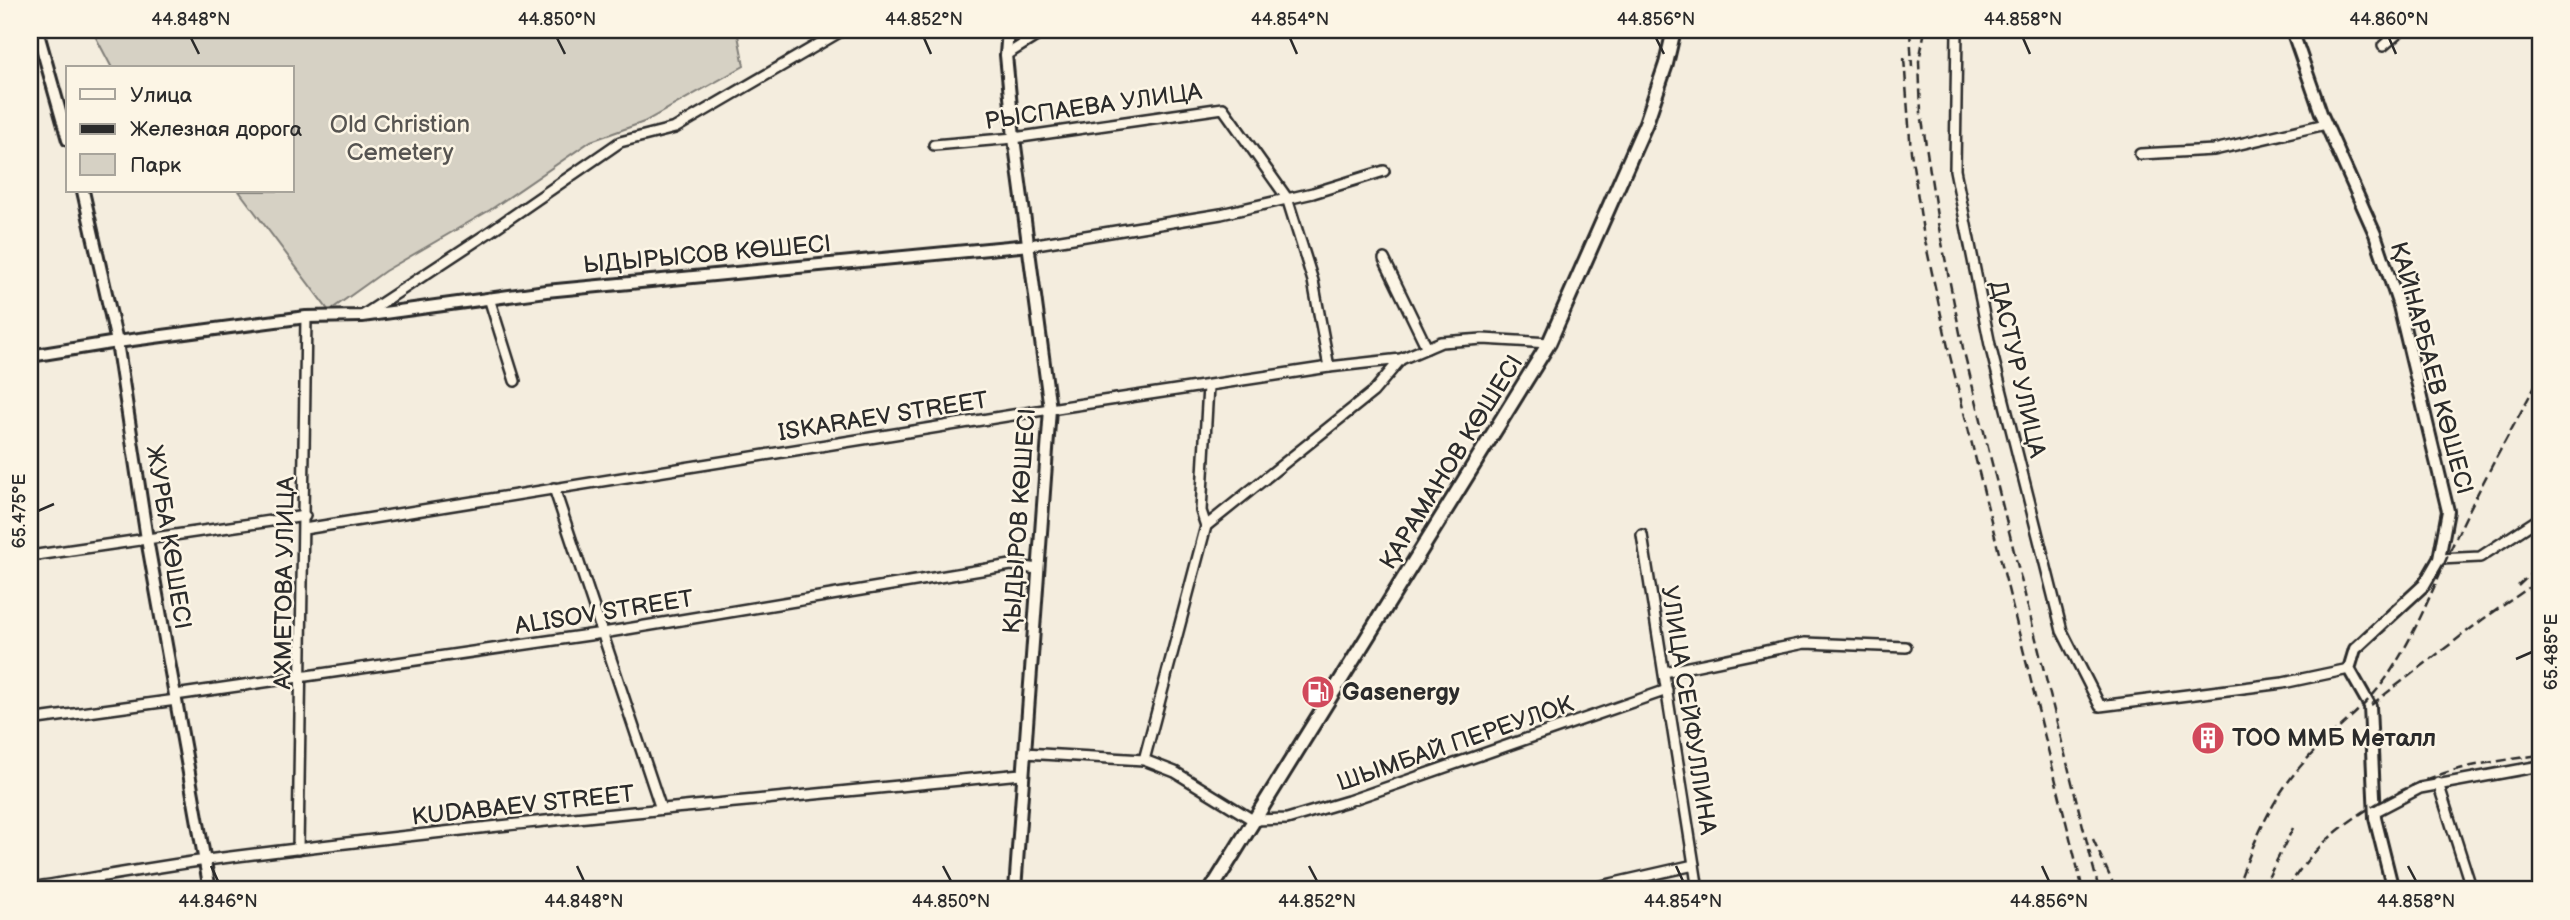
<svg xmlns="http://www.w3.org/2000/svg" width="2570" height="920" font-family="'Balsamiq Sans',sans-serif">
<style>
.green{fill:#d6d1c4;stroke:#807e78;stroke-width:2}
.lines{fill:none;stroke-linecap:round;stroke-linejoin:round}
.minor-casing{stroke:#2b2b2b;stroke-width:14}
.tertiary-casing{stroke:#2b2b2b;stroke-width:16}
.secondary-casing{stroke:#2b2b2b;stroke-width:18}
.minor{stroke:#fcf5e5;stroke-width:9}
.tertiary{stroke:#fcf5e5;stroke-width:10}
.secondary{stroke:#fcf5e5;stroke-width:12}
.rail{stroke:#2b2b2b;stroke-width:2.5;stroke-dasharray:10 5;stroke-linecap:butt}
.ticks{fill:none;stroke:#2b2b2b;stroke-width:2.5}
.labels{text-anchor:middle;stroke-width:5;stroke-linejoin:round;paint-order:stroke}
.street-label{font-size:24px;fill:#2b2b2b;stroke:#fcf5e5}
.park-label{font-size:24px;fill:#565451;stroke:#fcf5e5}
.poi-label{font-size:24px;font-weight:bold;fill:#2b2b2b;stroke:#fcf5e5;text-anchor:start}
.neatline{fill:none;stroke:#2b2b2b;stroke-width:2.5}
.ticks-label{font-size:18px;text-anchor:middle;fill:#2b2b2b}
</style>
<rect width="100%" height="100%" fill="#f4edde"/>
<filter id="ink" filterUnits="userSpaceOnUse"><feTurbulence type="fractalNoise" baseFrequency=".0143" numOctaves="2"/><feDisplacementMap in="SourceGraphic" scale="14" xChannelSelector="R" yChannelSelector="G"/><feConvolveMatrix kernelMatrix="1 2 1 2 8 2 1 2 1" color-interpolation-filters="sRGB"/></filter>
<g filter="url(#ink)">
<path class="green" d="M92,30H737L744,66L644,122L591,141L490,210L385,271L329,311L239,191H292V68H112Z"/>
<g class="lines">
<defs>
<g id="minor">
<path d="M1957,30L1955,170L1990,345L2062,631L2100,706L2283,683L2349,669"/>
<path d="M2383,46L2398,33L2399,30"/>
<path d="M1006,55L1046,30"/>
<path d="M934,145L1014,138L1223,108L1287,198L1313,281L1329,367"/>
<path d="M2140,154L2214,150L2326,124"/>
<path d="M1030,245L1221,214L1313,193L1384,171"/>
<path d="M1384,259L1427,348"/>
<path d="M489,298L515,381"/>
<path d="M362,316L485,235L620,142L675,128L843,30"/>
<path d="M554,488L661,809"/>
<path d="M1206,526L1373,392L1401,359"/>
<path d="M304,529L1050,409L1329,367L1401,359L1441,342L1483,339L1549,343"/>
<path d="M1642,535L1698,890"/>
<path d="M30,556L305,516"/>
<path d="M2439,559L2480,557L2540,518"/>
<path d="M1664,672L1805,643L1906,647"/>
<path d="M175,695L603,633L1011,565L1037,569"/>
<path d="M30,720L176,700"/>
<path d="M1024,753L1144,760L1175,772L1253,820L1287,819L1348,801L1667,690"/>
<path d="M1144,760L1206,526L1201,511L1208,386"/>
<path d="M2438,783L2472,890"/>
<path d="M2376,811L2420,788L2540,766"/>
<path d="M298,849L306,317"/>
<path d="M30,888C89,879 148,868 207,860C478,825 750,801 1021,774"/>
<path d="M1584,890L1694,865"/>
</g>
<g id="tertiary">
<path d="M37,30L68,140"/>
<path d="M1008,30L1006,55L1014,138L1050,409L1015,890"/>
<path d="M2292,30L2321,113L2375,234L2399,306L2448,511L2439,559L2424,585L2355,649L2349,669L2370,706L2375,818L2393,890"/>
<path d="M83,191L117,342L147,539L210,890"/>
<path d="M30,356L117,342L306,317L362,316L546,291L1030,245"/>
</g>
<path id="secondary" d="M1211,890L1549,343L1646,123L1666,64L1674,30"/>
</defs>
<use href="#minor" class="minor-casing"/>
<use href="#tertiary" class="tertiary-casing"/>
<use href="#secondary" class="secondary-casing"/>
<use href="#minor" class="minor"/>
<use href="#tertiary" class="tertiary"/>
<use href="#secondary" class="secondary"/>
<g class="rail">
<path d="M1910,30L1912,67"/>
<path d="M1925,30L1919,61L1921,113L1938,223L1963,348L2099,890"/>
<path d="M1904,58L1911,152L1923,231L1949,352L2083,890"/>
<path d="M2518,586L2540,565"/>
<path d="M2371,705L2482,620L2540,580"/>
<path d="M2093,839L2116,890"/>
<path d="M2236,890C2252,847 2269,803 2299,768C2328,734 2367,709 2391,671C2420,626 2438,575 2461,527C2485,476 2514,426 2540,376"/>
<path d="M2262,890L2293,828"/>
<path d="M2287,890C2317,835 2381,795 2439,775C2466,765 2511,759 2540,755"/>
</g>
</g>
</g>
<path class="ticks" d="M191,38L199,54M557,38L565,54M924,38L931,54M1290,38L1297,54M1656,38L1664,54M2023,38L2030,54M2389,38L2396,54M38,511L54,504M2516,659L2532,652M211,866L218,881M577,866L584,881M943,866L951,881M1309,866L1317,881M1676,866L1683,881M2042,866L2049,881M2408,866L2416,881"/>
<defs>
<symbol id="fuel-disc" viewBox="-11 -11 22 22"><circle r="9.5" fill="#d1495b" stroke="#fcf5e5"/><path d="M-5.5-6h7V0h2V4h1.3V-2.5L3-4.5l.8-.8L6-3V5H2.5V1h-1V6h-7ZM-4.2-4.7v3.2H.2V-4.7Z" fill="#fff"/></symbol>
<symbol id="building-disc" viewBox="-11 -11 22 22"><circle r="9.5" fill="#d1495b" stroke="#fcf5e5"/><path d="M-4-6H4V6H1V3H-1V6H-4ZM-2.5-4.3h1.7v1.8h-1.7ZM.8-4.3h1.7v1.8H.8ZM-2.5-1h1.7V.8h-1.7ZM.8-1h1.7V.8H.8Z" fill="#fff"/></symbol>
</defs>
<g fill-rule="evenodd">
<use href="#fuel-disc" x="1299" y="673" width="38" height="38"/>
<use href="#building-disc" x="2189" y="719" width="38" height="38"/>
</g>
<g class="labels">
<g class="street-label">
<text transform="translate(1093 106) rotate(-8)" y="8">РЫСПАЕВА УЛИЦА</text>
<text transform="translate(707 254) rotate(-5)" y="8">ЫДЫРЫСОВ КӨШЕСІ</text>
<text transform="translate(2432 368) rotate(75)" y="8">ҚАЙНАРБАЕВ КӨШЕСІ</text>
<text transform="translate(2018 369) rotate(77)" y="8">ДАСТУР УЛИЦА</text>
<text transform="translate(883 416) rotate(-9)" y="8">ISKARAEV STREET</text>
<text transform="translate(1451 462) rotate(-58)" y="8">ҚАРАМАНОВ КӨШЕСІ</text>
<text transform="translate(1019 521) rotate(-86)" y="8">ҚЫДЫРОВ КӨШЕСІ</text>
<text transform="translate(169 537) rotate(81)" y="8">ЖУРБА КӨШЕСІ</text>
<text transform="translate(284 583) rotate(-89)" y="8">АХМЕТОВА УЛИЦА</text>
<text transform="translate(604 612) rotate(-9)" y="8">ALISOV STREET</text>
<text transform="translate(1689 710) rotate(81)" y="8">УЛИЦА СЕЙФУЛЛИНА</text>
<text transform="translate(1455 743) rotate(-19)" y="8">ШЫМБАЙ ПЕРЕУЛОК</text>
<text transform="translate(523 805) rotate(-6)" y="8">KUDABAEV STREET</text>
</g>
<g class="park-label">
<text x="400" y="132">Old Christian<tspan x="400" dy="28">Cemetery</tspan></text>
</g>
<g class="poi-label">
<text x="1342" y="700">Gasenergy</text>
<text x="2232" y="746">ТОО ММБ Металл</text>
</g>
</g>
<rect width="2570" height="920" fill="none" stroke="#fcf5e5" stroke-width="77"/>
<rect x="66" y="66" width="228" height="126" fill="#fcf5e5" stroke="#a8a49b" stroke-width="2"/>
<rect x="80" y="89" width="35" height="10" fill="#fcf5e5" stroke="#a8a49b" stroke-width="2"/>
<text x="130" y="102" font-size="21" fill="#2b2b2b">Улица</text>
<rect x="80" y="124" width="35" height="10" fill="#2b2b2b" stroke="#a8a49b" stroke-width="2"/>
<text x="130" y="136" font-size="21" fill="#2b2b2b">Железная дорога</text>
<rect x="80" y="154" width="35" height="21" fill="#d6d1c4" stroke="#a8a49b" stroke-width="2"/>
<text x="130" y="172" font-size="21" fill="#2b2b2b">Парк</text>
<rect x="38" y="38" width="2494" height="843" class="neatline"/>
<g class="ticks-label">
<text x="191" y="25">44.848°N</text>
<text x="557" y="25">44.850°N</text>
<text x="924" y="25">44.852°N</text>
<text x="1290" y="25">44.854°N</text>
<text x="1656" y="25">44.856°N</text>
<text x="2023" y="25">44.858°N</text>
<text x="2389" y="25">44.860°N</text>
<text transform="translate(19 511) rotate(-90)" y="6">65.475°E</text>
<text transform="translate(2551 652) rotate(-90)" y="6">65.485°E</text>
<text x="218" y="907">44.846°N</text>
<text x="584" y="907">44.848°N</text>
<text x="951" y="907">44.850°N</text>
<text x="1317" y="907">44.852°N</text>
<text x="1683" y="907">44.854°N</text>
<text x="2049" y="907">44.856°N</text>
<text x="2416" y="907">44.858°N</text>
</g>
</svg>
